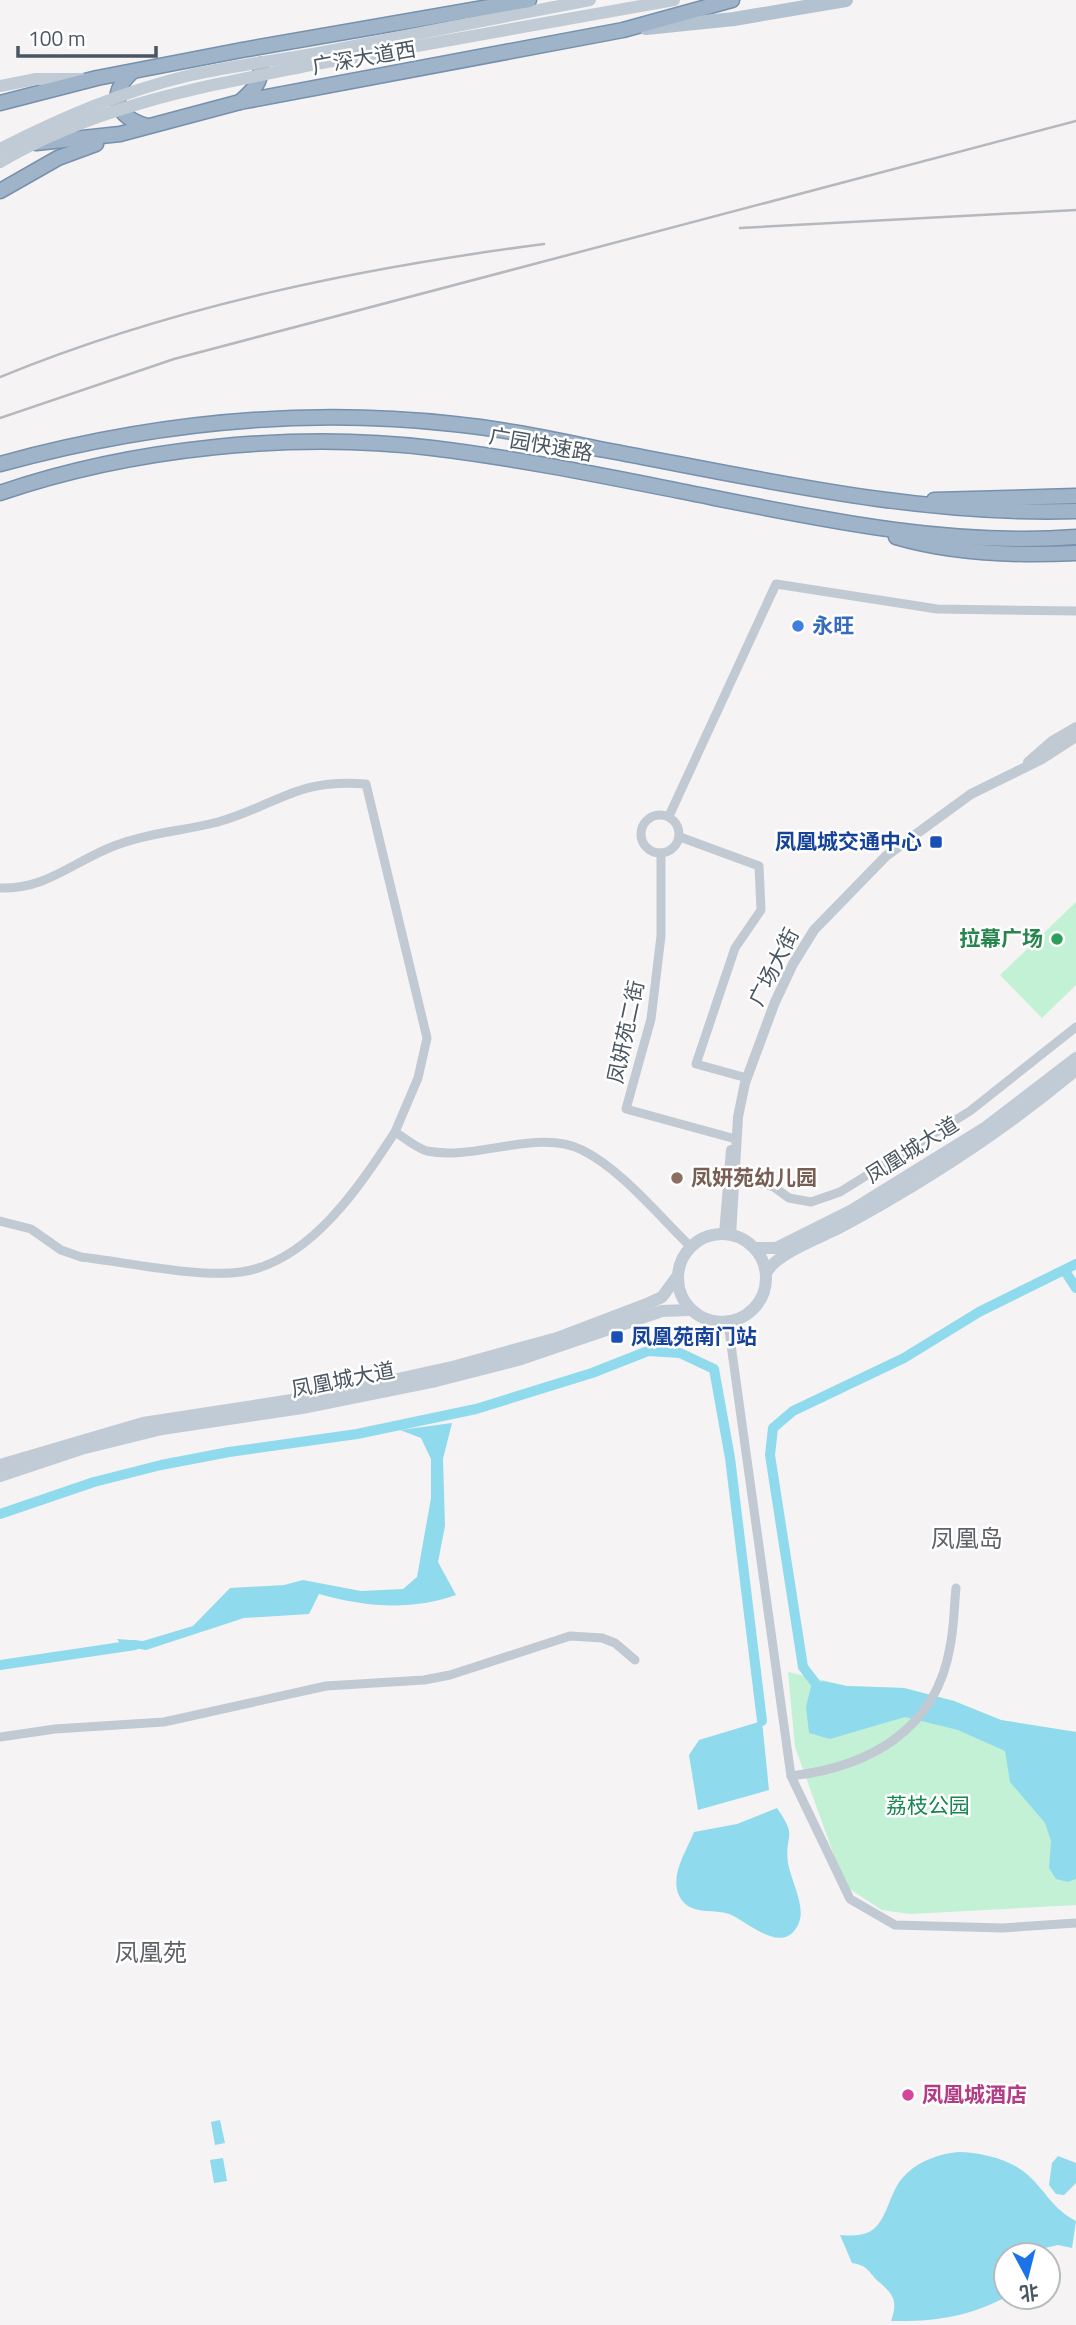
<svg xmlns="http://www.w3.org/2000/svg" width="1076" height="2325" font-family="'Titillium Web','Noto Sans SC',sans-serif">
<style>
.green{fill:#c3f1d5}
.water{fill:#90daee}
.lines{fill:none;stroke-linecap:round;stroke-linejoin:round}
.canal{stroke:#90daee;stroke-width:10}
.trunk-casing{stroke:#7690ad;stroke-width:17}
.minor{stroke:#c1cad2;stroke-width:9}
.tertiary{stroke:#c1cad2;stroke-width:10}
.secondary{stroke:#c1cbd6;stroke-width:12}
.primary{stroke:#b3c2d1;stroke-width:14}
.trunk{stroke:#9fb4c9;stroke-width:14}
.rail{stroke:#b5b8bd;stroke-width:2.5}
.secondary-bridge{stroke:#c1cbd6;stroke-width:12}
.shop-dot{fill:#3f7fe0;stroke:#fff;stroke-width:2.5}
.transit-dot{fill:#1a4fb4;stroke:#fff;stroke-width:2.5}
.leisure-dot{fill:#2e9e5b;stroke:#fff;stroke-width:2.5}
.education-dot{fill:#8d6e63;stroke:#fff;stroke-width:2.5}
.hotel-dot{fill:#d1479c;stroke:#fff;stroke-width:2.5}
.labels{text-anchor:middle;stroke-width:5;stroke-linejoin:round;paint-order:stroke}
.street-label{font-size:21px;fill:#4a5661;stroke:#fff}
.shop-label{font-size:21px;font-weight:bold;fill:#366cbe;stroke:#fff;text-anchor:start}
.transit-label{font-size:21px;font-weight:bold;fill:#164399;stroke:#fff;text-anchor:end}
.leisure-label{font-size:21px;font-weight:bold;fill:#27864d;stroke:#fff;text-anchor:end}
.education-label{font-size:21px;font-weight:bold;fill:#785e54;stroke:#fff;text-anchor:start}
.park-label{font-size:21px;fill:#17864f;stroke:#fff}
.hotel-label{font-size:21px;font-weight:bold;fill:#b23c85;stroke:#fff;text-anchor:start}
.quarter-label{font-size:24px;fill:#5f6368;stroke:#fff}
</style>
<rect width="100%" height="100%" fill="#f5f3f3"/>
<g class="green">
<path d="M1076,902V985L1042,1018L1000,975Z"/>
<path d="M788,1672L847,1686L904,1688L954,1701L1001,1720L1076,1732V1905L910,1914L882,1910L845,1886L795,1747Z"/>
</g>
<g class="water">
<path d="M452,1423L443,1459L445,1526L438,1562L456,1595C411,1611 365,1607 319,1594L309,1614L244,1618L146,1650L122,1646L117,1639L143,1641L193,1626L230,1588L284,1585L303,1580L361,1591L403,1589L417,1577L431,1498V1459L421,1438L400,1430Z"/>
<path d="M823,1681L847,1686L904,1688L954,1701L1001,1720L1076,1732V1879L1068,1882L1056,1879L1049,1868L1051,1841L1045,1823L1010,1782L1005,1751L958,1730L905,1717L830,1739L809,1733L806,1707L811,1686Z"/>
<path d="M762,1721L769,1790L698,1810L689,1755L699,1740Z"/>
<path d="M777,1808C799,1840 784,1832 788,1863C791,1881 807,1908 798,1925C782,1957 746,1920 729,1914C711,1908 687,1917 678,1893C671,1873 687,1850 694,1832L737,1824Z"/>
<path d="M220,2120L225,2143L215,2145L211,2122Z"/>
<path d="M958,2152C981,2152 1013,2160 1029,2176C1046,2192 1054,2210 1076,2221L1072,2248L1058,2245L1045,2248L1036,2255H1006V2297C969,2317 932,2322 891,2321C898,2301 894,2295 879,2282C868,2272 868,2265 852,2263L840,2235C885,2240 881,2214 898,2184C911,2164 936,2154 958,2152Z"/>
<path d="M1058,2156L1076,2163V2183L1064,2195L1056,2194L1049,2185L1052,2163Z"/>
<path d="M223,2158L227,2181L214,2183L210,2160Z"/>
</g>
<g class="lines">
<g class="canal">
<path d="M1065,1271L1076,1288"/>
<path d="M0,1514L94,1482L161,1465L229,1452L357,1434L476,1409L592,1373L648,1351L680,1353L714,1369L730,1458L762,1721"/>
<path d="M0,1665L135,1645"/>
<path d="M816,1684L803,1667L770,1455L773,1428L793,1411L904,1358L979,1312L1076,1264"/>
</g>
<defs>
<g id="trunk">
<path d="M132,72C107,95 116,117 147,126"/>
<path d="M240,102C252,91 263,82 260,65"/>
<path d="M0,103L97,78L242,50L529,0"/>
<path d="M36,143L120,134L240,102L623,30L732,0"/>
<path d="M0,191L58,158L96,144"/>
<path d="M0,464C149,423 300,407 454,424C505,429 555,440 605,450C761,479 917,516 1076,511"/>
<path d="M0,493C131,448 294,431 432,448C515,458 599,475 680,491C811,517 942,547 1076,537"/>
<path d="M934,500L1076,496"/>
<path d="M896,537C954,554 1016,556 1076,553"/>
</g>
</defs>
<use href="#trunk" class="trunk-casing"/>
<g class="minor">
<circle cx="660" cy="834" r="19"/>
<path d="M669,816L776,584L937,609L1076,611"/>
<path d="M680,837L759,866L761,910L735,948L696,1064L747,1078"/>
<path d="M661,853V936L651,1019L626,1109L732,1138"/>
<path d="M0,888C48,889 72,862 114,846C147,833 183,831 218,822C278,805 296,778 366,784L427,1038L418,1078L395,1132C405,1138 416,1148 427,1151C475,1161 539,1128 582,1150C621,1169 659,1216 690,1246"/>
<path d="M731,1175L774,1187L789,1198L811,1202L840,1192L970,1111L1076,1027"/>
<path d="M0,1221L31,1229L61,1250L81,1257C125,1262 199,1278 241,1272C310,1262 360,1186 395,1132"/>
<path d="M728,1323L791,1776L850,1899L895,1925L1002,1928L1076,1923"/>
<path d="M0,1737L55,1729L164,1722L326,1686L424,1680L450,1675L570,1636L602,1638L615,1643L635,1660"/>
<path d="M791,1776C869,1767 936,1730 950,1647C954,1628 954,1608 956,1588"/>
</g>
<g class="tertiary">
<path d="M1028,762L1052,741L1076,727"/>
<path d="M724,1234L731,1150"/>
<path d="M731,1236L738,1117L745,1083L775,1002L793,964L814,930L886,856L971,794L1042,759L1076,737"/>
</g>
<g class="secondary">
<path d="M313,54L590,0"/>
<path d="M316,64L674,0"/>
<path d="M0,86L36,79H82"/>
<circle cx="722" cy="1278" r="44"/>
<path d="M755,1248H776L852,1210L986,1127L1076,1058"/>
<path d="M766,1274C773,1255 819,1238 837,1229C921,1184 1003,1131 1076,1070"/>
<path d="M0,1465L143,1423L330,1394L456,1366L557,1338L649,1303L662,1297L676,1278"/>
<path d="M0,1476L81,1449L162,1429L302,1408L436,1381L518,1360L662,1311L690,1310"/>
</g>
<path class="primary" d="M646,28L734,19L846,0"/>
<use href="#trunk" class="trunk"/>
<g class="rail">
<path d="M740,228L1076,210"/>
<path d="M0,377C173,306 360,268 544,244"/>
<path d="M0,418L174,359L1076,121"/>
</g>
<g class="secondary-bridge">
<path d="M0,149C61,118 123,91 191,75C231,66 272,61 313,54"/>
<path d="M0,162C98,104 207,86 316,64"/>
</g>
</g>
<circle class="shop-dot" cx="798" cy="626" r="7"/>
<g class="transit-dot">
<rect x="929" y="835" width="14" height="14" rx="3.5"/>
<rect x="610" y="1330" width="14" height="14" rx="3.5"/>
</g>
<circle class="leisure-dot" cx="1057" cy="939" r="7"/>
<circle class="education-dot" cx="677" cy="1178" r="7"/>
<circle class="hotel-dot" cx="908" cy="2095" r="7"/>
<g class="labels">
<g class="street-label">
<text transform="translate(364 58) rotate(-10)" y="7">广深大道西</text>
<text transform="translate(541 445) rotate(10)" y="7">广园快速路</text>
<text transform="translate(774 967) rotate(-63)" y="7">广场大街</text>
<text transform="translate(626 1032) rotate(-78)" y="7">凤妍苑二街</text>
<text transform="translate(912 1150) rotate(-32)" y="7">凤凰城大道</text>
<text transform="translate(343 1380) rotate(-11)" y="7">凤凰城大道</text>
</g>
<g class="shop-label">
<text x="812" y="633">永旺</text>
</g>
<g class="transit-label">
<text x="922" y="849">凤凰城交通中心</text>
<text x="631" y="1344" text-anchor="start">凤凰苑南门站</text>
</g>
<g class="leisure-label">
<text x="1043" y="946">拉幕广场</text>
</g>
<g class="education-label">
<text x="691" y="1185">凤妍苑幼儿园</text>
</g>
<g class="park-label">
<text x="928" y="1813">荔枝公园</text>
</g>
<g class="hotel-label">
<text x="922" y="2102">凤凰城酒店</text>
</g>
<g class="quarter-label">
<text x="967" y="1547">凤凰岛</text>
<text x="151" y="1961">凤凰苑</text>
</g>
</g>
<g transform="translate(1027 2276) rotate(173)"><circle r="33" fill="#ffffff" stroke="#b7bbc0" stroke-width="2"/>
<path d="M0-5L12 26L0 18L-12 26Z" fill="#1a73e8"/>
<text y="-10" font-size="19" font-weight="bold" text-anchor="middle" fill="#4a5661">北</text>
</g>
<path d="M18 46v10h138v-10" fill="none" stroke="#4a5661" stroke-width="3.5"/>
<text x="28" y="46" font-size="21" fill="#4a5661" stroke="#ffffff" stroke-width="5" paint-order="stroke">100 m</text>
</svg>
